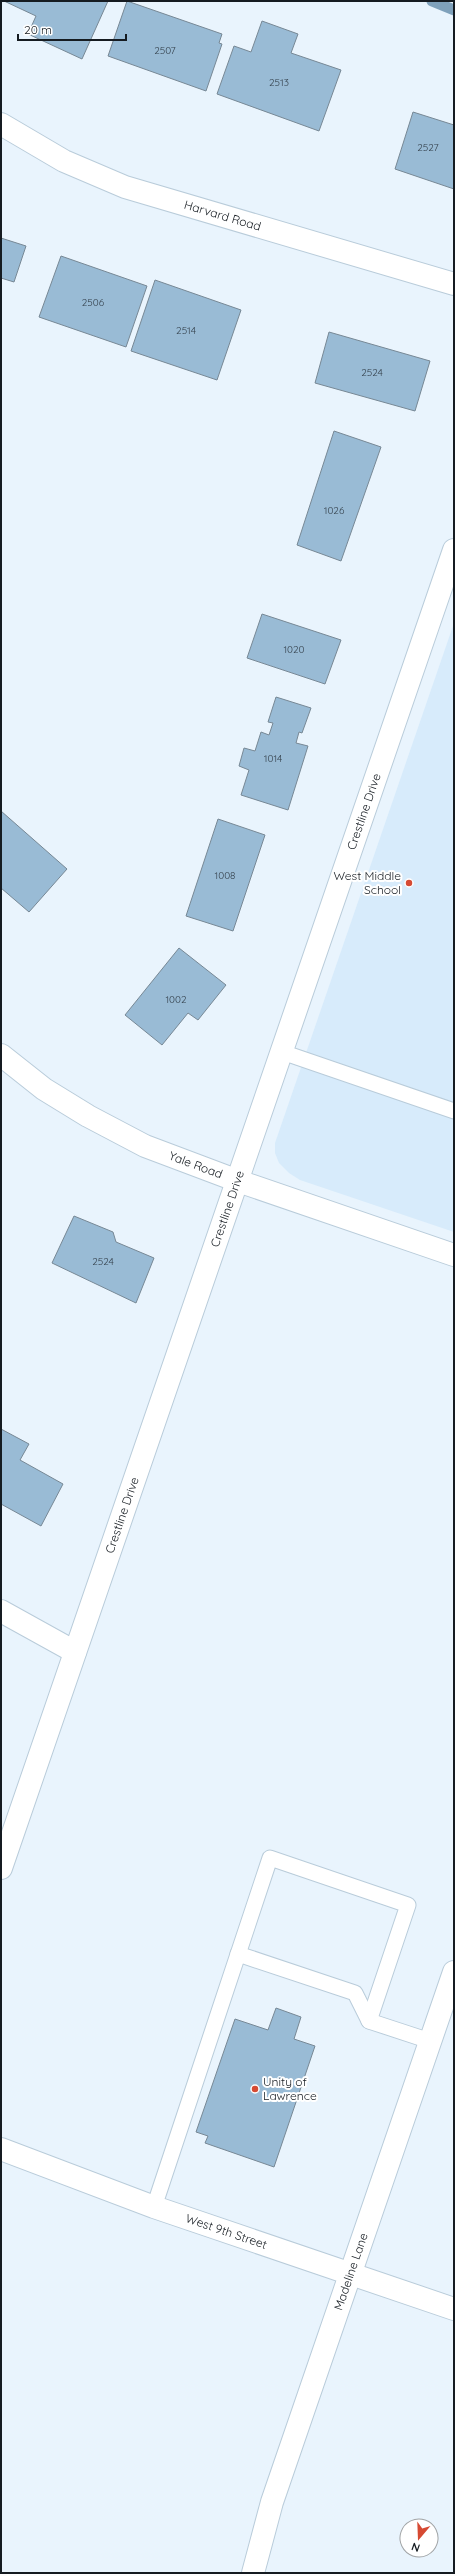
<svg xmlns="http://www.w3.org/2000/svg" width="455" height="2574" font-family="Quicksand,sans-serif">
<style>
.built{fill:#d7ebfb}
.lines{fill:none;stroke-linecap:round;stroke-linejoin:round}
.stream{stroke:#7fa1bb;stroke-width:11}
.building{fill:#99bbd5;stroke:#778895}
.service-casing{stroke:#b9ccda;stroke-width:17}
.minor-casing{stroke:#b9ccda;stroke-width:24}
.tertiary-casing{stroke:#b9ccda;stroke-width:24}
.service{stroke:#fff;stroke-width:15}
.minor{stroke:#fff;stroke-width:22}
.tertiary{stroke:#fff;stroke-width:22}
.poi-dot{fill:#d64a33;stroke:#fff;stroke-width:1.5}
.labels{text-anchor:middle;stroke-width:4;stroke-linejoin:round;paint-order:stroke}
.number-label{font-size:10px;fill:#36434e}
.street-label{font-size:12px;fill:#151b21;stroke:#fff}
.poi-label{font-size:12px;fill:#151b21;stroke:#fff;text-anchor:end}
</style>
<rect width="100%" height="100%" fill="#e9f4fd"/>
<path class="built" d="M454,623V1232L300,1180L289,1173L279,1163L275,1153V1143Z"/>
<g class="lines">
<path class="stream" d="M432,1L454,10"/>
</g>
<g class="building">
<path d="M4,1H108L82,59L28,34L36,16Z"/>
<path d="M127,1L222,34L219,43L222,44L206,91L108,56Z"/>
<path d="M262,21L298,34L291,53L341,70L319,131L217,94L234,46L251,52Z"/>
<path d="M413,112L454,125V189L395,169Z"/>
<path d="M1,238L26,246L14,282L1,278Z"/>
<path d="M61,256L147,286L126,347L39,317Z"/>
<path d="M155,280L241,310L217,380L131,351Z"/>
<path d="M329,332L430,361L415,411L315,383Z"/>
<path d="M334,431L381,447L341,561L297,545Z"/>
<path d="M262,614L341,640L325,684L247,658Z"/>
<path d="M276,697L311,708L302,733L299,732L296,743L308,746L288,810L241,795L249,770L239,766L244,748L255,751L261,732L269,735L273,723L268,722Z"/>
<path d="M1,811L67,869L29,912L1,888Z"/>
<path d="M218,819L265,835L233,931L186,916Z"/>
<path d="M179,948L226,985L198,1020L188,1013L162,1045L125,1015Z"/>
<path d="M74,1216L113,1232L116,1242L154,1258L136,1303L52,1263Z"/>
<path d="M1,1429L29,1444L20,1460L63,1484L41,1526L1,1504Z"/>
<path d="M276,2008L301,2017L294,2039L315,2046L274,2167L205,2143L208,2136L196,2132L235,2019L268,2030Z"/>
</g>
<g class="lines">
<defs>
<g id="service">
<path d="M282,1052L454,1111"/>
<path d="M238,1954L355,1993L369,2021L430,2041"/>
<path d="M154,2207L270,1858L408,1905L369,2021"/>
</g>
<g id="minor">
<path id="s1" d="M1,124L64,161L125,187L454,284"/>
<path id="s2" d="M1,1055L44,1089L88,1116L145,1146L238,1181L454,1255"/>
<path d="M1,1611L75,1652"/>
<path id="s3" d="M253,2573L272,2502L454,1972"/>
</g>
<g id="tertiary">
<path id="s4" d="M1,1868L454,550"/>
<path id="s5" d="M1,2149L154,2207L454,2309"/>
</g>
</defs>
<use href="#service" class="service-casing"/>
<use href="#minor" class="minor-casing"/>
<use href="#tertiary" class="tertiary-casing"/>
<use href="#service" class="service"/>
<use href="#minor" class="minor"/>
<use href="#tertiary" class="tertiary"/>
</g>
<g class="poi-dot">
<circle cx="409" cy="883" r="4"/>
<circle cx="255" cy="2089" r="4"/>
</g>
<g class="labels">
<g class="number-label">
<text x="165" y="54">2507</text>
<text x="279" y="86">2513</text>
<text x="428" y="151">2527</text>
<text x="93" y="306">2506</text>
<text x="186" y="334">2514</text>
<text x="372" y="376">2524</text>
<text x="334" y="514">1026</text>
<text x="294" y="653">1020</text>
<text x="273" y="762">1014</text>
<text x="225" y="879">1008</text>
<text x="176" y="1003">1002</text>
<text x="103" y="1265">2524</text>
</g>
<g class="street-label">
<text dy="4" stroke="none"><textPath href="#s1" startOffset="241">Harvard Road</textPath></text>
<text dy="4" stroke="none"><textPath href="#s4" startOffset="1117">Crestline Drive</textPath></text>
<text dy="4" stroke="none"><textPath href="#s2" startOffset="225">Yale Road</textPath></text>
<text dy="4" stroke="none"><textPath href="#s4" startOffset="697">Crestline Drive</textPath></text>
<text dy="4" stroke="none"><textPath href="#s4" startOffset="373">Crestline Drive</textPath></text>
<text dy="4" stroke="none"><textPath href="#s5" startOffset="240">West 9th Street</textPath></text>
<text dy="4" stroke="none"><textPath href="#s3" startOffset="317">Madeline Lane</textPath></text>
</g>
<g class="poi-label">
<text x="401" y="880">West Middle<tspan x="401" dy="14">School</tspan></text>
<text x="263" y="2086" text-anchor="start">Unity of<tspan x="263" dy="14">Lawrence</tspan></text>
</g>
</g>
<rect width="455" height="2574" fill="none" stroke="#151b21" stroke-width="4"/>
<g transform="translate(419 2538) rotate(199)"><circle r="19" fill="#ffffff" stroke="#a1a4a6"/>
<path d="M0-3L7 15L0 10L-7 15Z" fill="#d64a33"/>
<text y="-6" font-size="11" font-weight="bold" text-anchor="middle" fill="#151b21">N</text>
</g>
<path d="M18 34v6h108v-6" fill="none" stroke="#151b21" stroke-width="2"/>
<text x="24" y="34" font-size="12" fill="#151b21" stroke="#ffffff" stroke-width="3" paint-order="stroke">20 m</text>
</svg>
